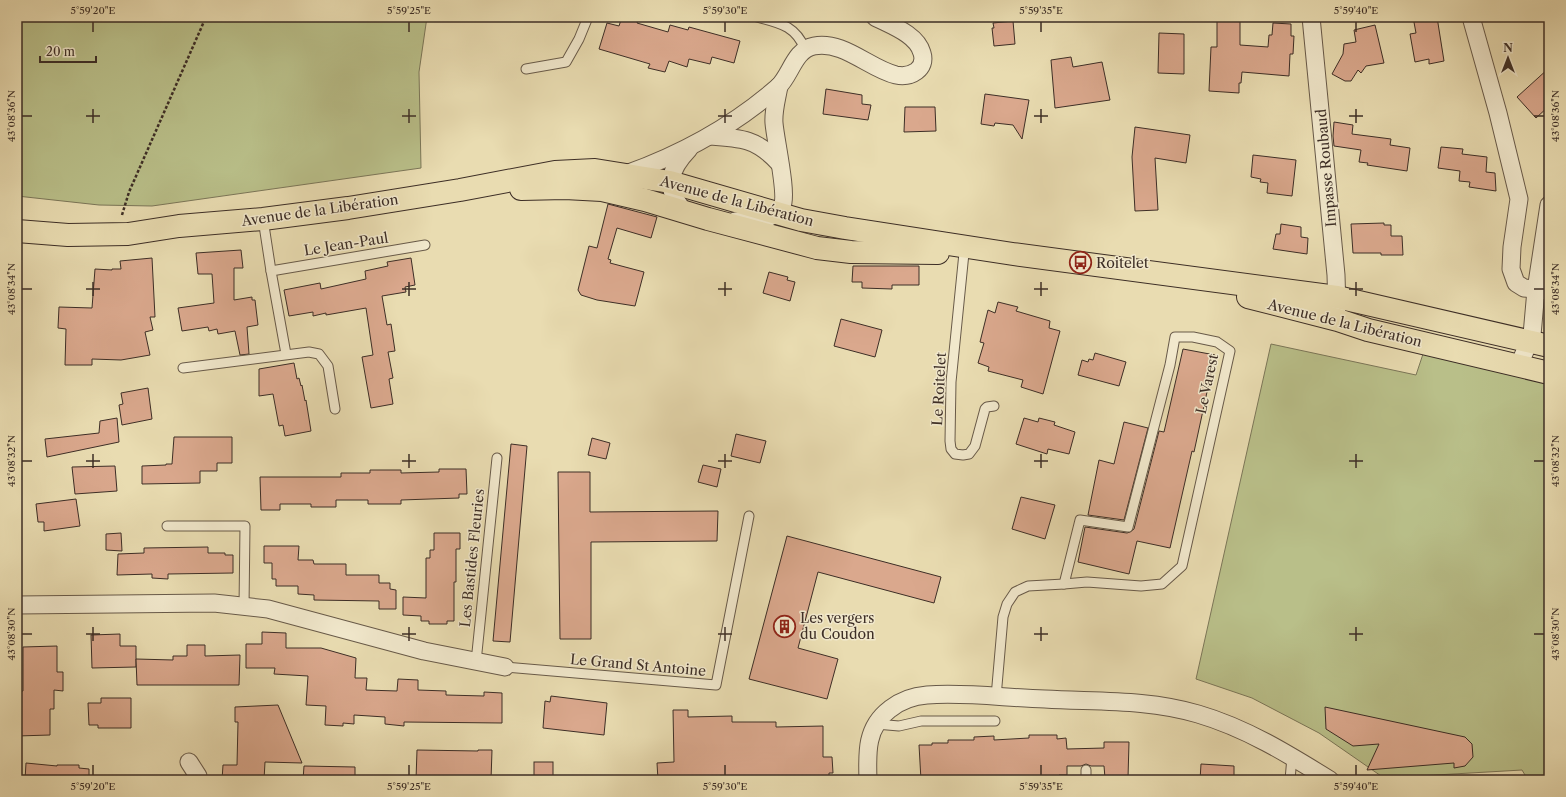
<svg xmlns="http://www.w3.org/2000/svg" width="1566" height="797" font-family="'Libre Caslon Text',serif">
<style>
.green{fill:#b9bf89;stroke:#7b7658}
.building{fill:#daa88d;stroke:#3d2e26}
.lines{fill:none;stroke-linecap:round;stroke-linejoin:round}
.lane-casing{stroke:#685a49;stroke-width:11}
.street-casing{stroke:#685a49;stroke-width:19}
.primary-casing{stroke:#3d2e26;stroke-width:24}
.path{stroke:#3d2e26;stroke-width:2.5;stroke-dasharray:3 2;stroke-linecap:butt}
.lane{stroke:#f1e8cc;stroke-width:9}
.street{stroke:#f1e8cc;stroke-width:17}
.primary{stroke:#e9dcb1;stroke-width:22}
.ticks{fill:none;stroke:#3d2e26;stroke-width:1.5}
.labels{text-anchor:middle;stroke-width:3;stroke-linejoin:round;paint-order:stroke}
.street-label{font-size:14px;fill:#3d2e26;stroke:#f1e8cc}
.poi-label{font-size:14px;fill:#3d2e26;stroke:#f1e8cc;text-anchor:start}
.neatline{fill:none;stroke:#3d2e26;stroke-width:1.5}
.ticks-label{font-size:10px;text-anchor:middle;fill:#3d2e26}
</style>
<rect width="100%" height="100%" fill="#e9dcb1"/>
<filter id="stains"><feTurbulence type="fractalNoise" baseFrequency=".005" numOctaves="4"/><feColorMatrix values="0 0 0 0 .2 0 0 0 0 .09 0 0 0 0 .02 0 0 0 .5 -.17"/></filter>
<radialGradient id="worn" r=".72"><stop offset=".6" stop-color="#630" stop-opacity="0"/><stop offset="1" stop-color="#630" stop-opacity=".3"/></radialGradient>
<g class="green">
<path d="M17,17H427L419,72L421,168L152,206L99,205L17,196Z"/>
<path d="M1271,344L1416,375L1423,354L1549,384V779L1528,780L1522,770L1384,778L1319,733L1252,698L1196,679Z"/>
</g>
<g class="building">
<path d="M622,17L638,20L637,23L668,32L670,25L688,30L689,27L740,41L734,63L712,57L710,64L689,59L687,67L669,61L665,72L648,68L650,64L599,49L607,23L619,26Z"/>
<path d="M1217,17H1240V45L1268,47L1269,35H1272L1273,23L1291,24V36H1294L1293,54H1290L1289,76L1242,72L1241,83H1239V93L1209,91L1211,47H1217Z"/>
<path d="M1413,17H1437L1444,61L1429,64V59L1415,62L1410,34L1416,33Z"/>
<path d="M1013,21L1015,44L994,46L992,28H994L993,23Z"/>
<path d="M1375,25L1384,63L1366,66L1361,73L1358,70L1351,81H1345L1332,74L1343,54L1344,44L1356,42L1354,30Z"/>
<path d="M1159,33L1184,34V74L1158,73Z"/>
<path d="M1071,57L1073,67L1102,62L1110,100L1055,108L1051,60Z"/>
<path d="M1549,68V106L1536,118L1517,97Z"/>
<path d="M826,89L862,95V104L871,105L868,120L823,114Z"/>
<path d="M985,94L1029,100L1022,139L1013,125L995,123L994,126L981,124Z"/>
<path d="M905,107H935L936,131L904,132Z"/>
<path d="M1334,122L1353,125L1352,134L1391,139L1390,145L1410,148L1407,171L1367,165L1368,163L1359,162L1361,150L1334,146L1333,136Z"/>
<path d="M1135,127L1190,135L1186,163L1155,158L1158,210L1135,211L1132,157Z"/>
<path d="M1441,147L1463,149L1462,154L1487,157L1486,172L1495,173L1496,191L1469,187L1470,182L1459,181L1460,171L1438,168Z"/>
<path d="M1253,155L1296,160L1292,196L1267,193L1268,183L1260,182L1261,179L1251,177Z"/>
<path d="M608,204L657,217L651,238L617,228L608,259L611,260L610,263L644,272L635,306L597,300L581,295L578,290L589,246L597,248Z"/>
<path d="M1384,223V225H1391V236H1402L1403,255H1381V253H1353L1351,224Z"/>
<path d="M1281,224L1301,227V237L1308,238L1307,254L1273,249L1276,234H1280Z"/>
<path d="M241,250L243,268H234V300L252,297V300H255L258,325L247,327L249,354L240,355L235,331L218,334L217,329L209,331L208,327L182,331L178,308L214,303L212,274H198L196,253Z"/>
<path d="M152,258L155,317H150L153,330L145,332L150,355L121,360L92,359V365H65L66,329L58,328L59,307L92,308L95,269L112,270V269H121L120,261Z"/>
<path d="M411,258L415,285L405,287L406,292L382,296L387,325L391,324L395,351L388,352L393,378L389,379L393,404L371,408L362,357L373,355L366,308L326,315V313L313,316V312L289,316L284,290L320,283L321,289L366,279L365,271L388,266L387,262Z"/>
<path d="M853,266H919V285H892V289L862,288V282H852Z"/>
<path d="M769,272L788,277L787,280L795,282L790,301L763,293Z"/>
<path d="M998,302L1018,307L1016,311L1050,321L1049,328L1060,331L1043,394L1021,387L1023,380L988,371L989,367L978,363L984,343L980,342L988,310L995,313Z"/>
<path d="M841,319L882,330L875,357L834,346Z"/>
<path d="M1183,349L1215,355L1194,452L1192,451L1170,548L1137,541L1129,574L1078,562L1085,527L1127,533L1130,532L1134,529L1159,431L1164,432Z"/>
<path d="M1095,353L1126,362L1119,386L1078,375L1082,360L1088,362L1089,359L1093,360Z"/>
<path d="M294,363L297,379L299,378L301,386L302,385L305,401L306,400L311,431L285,436L283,425L279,426L273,394L259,396V369Z"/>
<path d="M148,388L152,419L122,425L119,405L123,404L121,393Z"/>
<path d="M117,418L119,442L47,457L45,439L99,433L100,421Z"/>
<path d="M1024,418L1038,422L1039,418L1055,422L1054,425L1075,432L1069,454L1048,449L1047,454L1016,444Z"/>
<path d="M1124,422L1148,428L1124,520L1088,515L1099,460L1114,464Z"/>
<path d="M736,434L766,441L760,463L731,456Z"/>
<path d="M174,437H232V463H217V471H200V483L142,484V466L166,465V464H172Z"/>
<path d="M592,438L610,443L606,459L588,455Z"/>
<path d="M511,444L527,446L510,642L493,641Z"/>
<path d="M703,465L721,469L717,487L698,482Z"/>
<path d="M115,466L117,491L75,494L72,467Z"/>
<path d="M439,469H466L467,494H459V498L401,500V504H368V500H336V507H311V504H280V510H261L260,477H341V473H370V470H401V473L439,472Z"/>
<path d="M558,472H590V512L718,511L717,541L591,542V639H560Z"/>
<path d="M1021,497L1055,505L1045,539L1012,529Z"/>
<path d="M76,499L80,526L44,531V522H38L36,504Z"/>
<path d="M121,533L122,551L106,550V534Z"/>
<path d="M434,533H460V549H456V582H454V621H447V624H429V621H421V616L403,615V597L426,598V558H430V550H434Z"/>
<path d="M787,536L941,577L934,603L818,572L798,648L838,659L827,699L749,679Z"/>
<path d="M264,546H299L298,560H313L314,564H346V575H379V583H390V589L396,590V609H379V601L314,600V595L298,594V586H276V579H272V563H264Z"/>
<path d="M208,547V553H225V555H233V573L168,574V579L152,578V574L117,575L118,554L144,553V548Z"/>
<path d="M262,632L286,633V648H321L356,658L355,678H367L366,690L397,691L398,679L418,680V690L446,691V695L484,696V692L502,693V723L404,722V726L385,724V717L354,715V724L343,723V726L325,725L326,706L306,705L308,676L274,674L275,668H246V644H262Z"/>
<path d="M120,634V646H136V667L92,668L91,635Z"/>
<path d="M187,645H205V656L240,655L239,685H137L136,659L173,660V656H187Z"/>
<path d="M57,646V672H63V691L54,690V709H50V735L17,736V717H20L19,691H23V647Z"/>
<path d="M551,696L607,703L604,735L543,728L545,701L550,702Z"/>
<path d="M101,698H131V728H98V725H89L88,703H101Z"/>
<path d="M278,705L302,763L265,762L264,780H222L223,765H237L238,722H235V707Z"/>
<path d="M1325,707L1465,737L1472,744L1473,757L1465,766L1454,768V763L1367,770L1379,744L1353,746L1326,729Z"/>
<path d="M673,710H688V717L732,716V722H776V727L823,726V757H832L833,773H829V780H658L657,763L674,762Z"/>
<path d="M1029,735H1057V739L1066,738L1067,749L1104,748V742H1129L1128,778H1105L1104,766H1091L1086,764L1081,766H1067V775H1059V777L1039,778V780H921L919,745H932V743H948V740H974V737L994,736V740L1029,738Z"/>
<path d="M417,750L478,751V750H492L491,780H416Z"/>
<rect x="534" y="762" width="19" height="18"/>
<path d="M26,763L57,766V765H79V768L89,769V780H25Z"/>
<path d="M1201,764L1234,766V780H1200Z"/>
<path d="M304,766L355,767V780H303Z"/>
</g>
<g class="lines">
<defs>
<g id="lane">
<path d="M757,17C779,23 795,25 805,49"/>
<path d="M526,69L566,62L579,39L588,17"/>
<path d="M263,219L271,271L286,354"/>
<path d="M964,253L951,382L950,441L951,449L955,454L963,455L969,454L975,446L985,409L987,407L994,406"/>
<path d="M271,271L425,245"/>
<path d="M1175,337H1193L1217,342L1230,351L1182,566L1162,584L1141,586L1087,582L1064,584L1080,520L1128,527L1170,365Z"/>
<path d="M183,368L309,352L319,354L328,366L335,409"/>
<path d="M167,526H245L244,607"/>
<path d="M476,662L497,458"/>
<path d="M505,667L716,685L749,516"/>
<path d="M996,697L1003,617L1007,604L1015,592L1028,586L1064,584"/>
<path d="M876,724L899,726L921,721H995"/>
<path d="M1086,780V770"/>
<path d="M1290,780L1292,757"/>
</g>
<g id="street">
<path d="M1311,17L1336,275L1337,308"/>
<path d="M1471,17L1498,113L1519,199L1512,247L1511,269L1516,283L1524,288L1549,291"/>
<path d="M710,136C742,138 757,139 779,163"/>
<path d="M626,174C682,154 732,127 778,87C791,75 794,50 814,46C843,40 870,69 896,75C911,78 927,69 922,53C917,34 890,25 875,17"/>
<path d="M685,212C663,188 669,170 689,149"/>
<path d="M735,221C751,222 773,222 782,206C788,195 775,138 774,123C773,111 777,98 779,86"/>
<path d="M1519,365L1532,335L1536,290L1549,205"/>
<path d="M17,605L214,603L268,609L424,651L505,667"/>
<path d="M189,762L198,776L197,780"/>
<path d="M868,780C867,752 866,727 890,709C900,701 914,696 927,695C966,692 1006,698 1045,699C1096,702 1148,699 1198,714C1246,728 1288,754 1330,780"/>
</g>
<g id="primary">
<path d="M521,189L565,188L602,190L645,200L708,219L817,248L851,252L938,253"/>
<path d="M17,231L68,235L128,234L179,226L263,219L348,208L460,190L555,172L595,170L670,182L801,220L845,228L1013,254L1337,297L1549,346"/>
<path d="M1248,297L1338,320L1368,330L1549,373"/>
</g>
</defs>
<use href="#lane" class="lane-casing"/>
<use href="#street" class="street-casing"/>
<use href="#primary" class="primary-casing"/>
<path class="path" d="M122,215L129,192L206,17"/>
<use href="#lane" class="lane"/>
<use href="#street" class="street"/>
<use href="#primary" class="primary"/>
</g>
<path class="ticks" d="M93,22V32M409,22V32M725,22V32M1041,22V32M1356,22V32M93,109V123M409,109V123M725,109V123M1041,109V123M1356,109V123M22,116H32M86,116H100M402,116H416M718,116H732M1034,116H1048M1349,116H1363M1534,116H1544M93,282V296M409,282V296M725,282V296M1041,282V296M1356,282V296M22,289H32M86,289H100M402,289H416M718,289H732M1034,289H1048M1349,289H1363M1534,289H1544M93,454V468M409,454V468M725,454V468M1041,454V468M1356,454V468M22,461H32M86,461H100M402,461H416M718,461H732M1034,461H1048M1349,461H1363M1534,461H1544M93,627V641M409,627V641M725,627V641M1041,627V641M1356,627V641M22,634H32M86,634H100M402,634H416M718,634H732M1034,634H1048M1349,634H1363M1534,634H1544M93,765V775M409,765V775M725,765V775M1041,765V775M1356,765V775"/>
<defs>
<symbol id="bus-ring" viewBox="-11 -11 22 22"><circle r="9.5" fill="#f1e8cc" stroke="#8f2418" stroke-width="1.5"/><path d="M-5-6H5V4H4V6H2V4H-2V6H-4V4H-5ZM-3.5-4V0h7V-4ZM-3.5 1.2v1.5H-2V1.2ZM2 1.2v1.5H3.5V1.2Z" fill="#8f2418"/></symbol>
<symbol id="building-ring" viewBox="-11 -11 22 22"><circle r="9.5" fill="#f1e8cc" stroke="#8f2418" stroke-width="1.5"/><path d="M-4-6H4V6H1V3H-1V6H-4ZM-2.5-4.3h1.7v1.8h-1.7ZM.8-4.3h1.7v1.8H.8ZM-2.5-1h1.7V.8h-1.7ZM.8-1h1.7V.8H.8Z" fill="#8f2418"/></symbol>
</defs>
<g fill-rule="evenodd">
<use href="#bus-ring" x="1068" y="250" width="25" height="25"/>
<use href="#building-ring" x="772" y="614" width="25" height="25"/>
</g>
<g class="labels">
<g class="street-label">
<text transform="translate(1326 168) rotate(-95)" y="5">Impasse Roubaud</text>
<text transform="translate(737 201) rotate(15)" y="5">Avenue de la Libération</text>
<text transform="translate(320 210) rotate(-8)" y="5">Avenue de la Libération</text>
<text transform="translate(346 244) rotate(-9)" y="5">Le Jean-Paul</text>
<text transform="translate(1345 323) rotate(14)" y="5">Avenue de la Libération</text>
<text transform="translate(1207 384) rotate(-78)" y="5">Le Varest</text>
<text transform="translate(939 389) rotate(-87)" y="5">Le Roitelet</text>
<text transform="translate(472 558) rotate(-84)" y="5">Les Bastides Fleuries</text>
<text transform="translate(638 665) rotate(5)" y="5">Le Grand St Antoine</text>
</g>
<g class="poi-label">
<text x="1096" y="268">Roitelet</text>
<text x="800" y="623">Les vergers<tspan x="800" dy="16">du Coudon</tspan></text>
</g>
</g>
<rect width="1566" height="797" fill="none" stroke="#e9dcb1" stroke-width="44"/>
<g transform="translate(1508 58)" stroke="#f1e8cc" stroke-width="3" paint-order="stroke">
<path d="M0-3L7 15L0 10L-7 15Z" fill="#3d2e26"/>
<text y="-6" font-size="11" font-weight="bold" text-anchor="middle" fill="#3d2e26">N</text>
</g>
<path d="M40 56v6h56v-6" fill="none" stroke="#3d2e26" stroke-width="2"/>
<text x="46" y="56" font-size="12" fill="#3d2e26" stroke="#f1e8cc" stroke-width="3" paint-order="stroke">20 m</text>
<rect x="22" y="22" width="1522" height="753" class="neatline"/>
<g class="ticks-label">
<text x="93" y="14">5°59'20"E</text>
<text x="409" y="14">5°59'25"E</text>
<text x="725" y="14">5°59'30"E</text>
<text x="1041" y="14">5°59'35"E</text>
<text x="1356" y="14">5°59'40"E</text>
<text transform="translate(11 116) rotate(-90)" y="4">43°08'36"N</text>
<text transform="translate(1555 116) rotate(-90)" y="4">43°08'36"N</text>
<text transform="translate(11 289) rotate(-90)" y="4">43°08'34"N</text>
<text transform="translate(1555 289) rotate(-90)" y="4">43°08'34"N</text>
<text transform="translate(11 461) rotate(-90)" y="4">43°08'32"N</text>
<text transform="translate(1555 461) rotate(-90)" y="4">43°08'32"N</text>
<text transform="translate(11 634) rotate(-90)" y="4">43°08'30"N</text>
<text transform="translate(1555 634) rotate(-90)" y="4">43°08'30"N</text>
<text x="93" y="790">5°59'20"E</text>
<text x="409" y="790">5°59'25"E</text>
<text x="725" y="790">5°59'30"E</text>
<text x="1041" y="790">5°59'35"E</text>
<text x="1356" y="790">5°59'40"E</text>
</g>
<rect width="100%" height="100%" filter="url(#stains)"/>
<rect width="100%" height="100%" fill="url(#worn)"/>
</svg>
